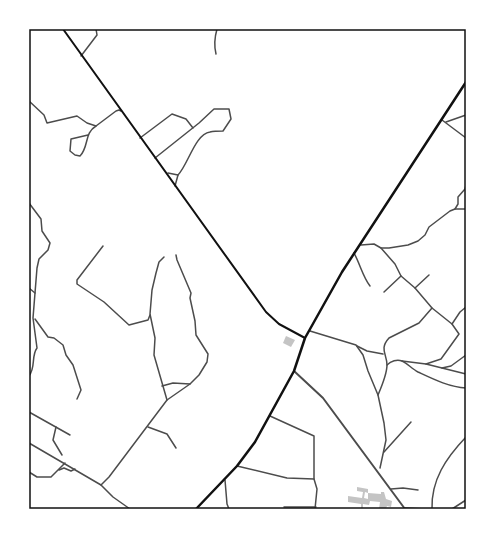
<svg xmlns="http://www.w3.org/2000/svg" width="495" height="538" font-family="'Sofia Sans Condensed',sans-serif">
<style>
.building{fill:#c4c4c4}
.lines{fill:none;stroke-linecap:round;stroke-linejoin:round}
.minor{stroke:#4c4c4c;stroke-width:1.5}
.tertiary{stroke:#4c4c4c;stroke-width:2}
.secondary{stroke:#111;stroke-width:2}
.primary{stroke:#111;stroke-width:2.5}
.neatline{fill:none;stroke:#111;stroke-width:1.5}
</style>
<rect width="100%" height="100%" fill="#fff"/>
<g class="building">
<path d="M286,336L295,340L291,347L283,343Z"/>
<path d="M357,487L368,489V493L365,492L364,498L368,499V493L381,494V492H384L386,499L392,501L391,507L387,506L386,509H379L380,502L370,501L369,505L363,504V509H361V504L348,502V496L362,498L363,492L357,491Z"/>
</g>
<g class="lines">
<g class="minor">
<path d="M216,54C214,46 215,36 217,29"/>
<path d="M81,56L97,35L96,29"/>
<path d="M29,101L44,115L47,123L77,116L87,123L96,126C84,133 89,147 80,156L75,155L70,151L71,139L88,135"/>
<path d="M442,120L466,138"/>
<path d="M446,122L466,115"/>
<path d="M96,126L116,111L119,110L121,111"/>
<path d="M140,138L172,114L186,119L193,128"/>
<path d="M155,158L199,123L214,109H229L231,119L223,131C219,131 214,131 210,132C195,134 188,165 178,175L168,173"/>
<path d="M175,186L178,175"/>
<path d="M29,203L41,219L42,231L50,243L48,250L39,259L37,268L33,318L37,348C31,356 36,367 29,376"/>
<path d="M455,209L458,204V197L465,189L466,185"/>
<path d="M361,245L374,244L381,248H389L408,245L418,241L425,235L429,227L450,211L455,209H466"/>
<path d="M103,246L77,280V284L104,302L129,325L148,320L150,315"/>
<path d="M381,248L395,264L401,276L415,288L432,308L452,324L459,334L441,359L426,364"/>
<path d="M354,253C360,264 363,277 370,286"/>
<path d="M29,288L35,293"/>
<path d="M415,288L429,275"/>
<path d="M384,292L401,276"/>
<path d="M35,319L48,337L54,338L63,345L66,355L73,365L81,390L77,399"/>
<path d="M452,324L460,312L466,307"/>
<path d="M310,331L356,345L363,355L368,371L378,395L384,423L386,440L380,468"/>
<path d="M357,346L367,351L383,354"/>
<path d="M402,361L426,364L466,374"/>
<path d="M387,365C391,361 397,359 402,361C407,363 412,369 418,372C433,379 449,387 466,388"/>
<path d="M442,368L451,366L466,355"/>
<path d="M162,386L173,383L190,384L199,375L207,362L208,354L196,335L195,321L190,298L191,293L177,260L176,255"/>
<path d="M378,395C381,388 387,372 387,365C387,354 379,349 389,338L419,323L432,308"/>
<path d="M167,400L190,384"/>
<path d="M29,412L70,435"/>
<path d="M270,416L314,436V479"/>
<path d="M56,427L53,440L62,455"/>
<path d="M148,427L167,434L176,448"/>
<path d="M29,443L101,485L113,497L130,509"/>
<path d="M384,452L411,422"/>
<path d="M237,466L287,478L314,479L317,489L315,509"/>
<path d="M59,470L64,468L71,471L75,469"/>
<path d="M29,472L37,477H51L65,463"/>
<path d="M225,480L227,504L229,509"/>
<path d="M101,485L109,477L167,400L154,355L155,338L150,314L152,290L156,273L159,262L164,257"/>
<path d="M391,489L403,488L418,490"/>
<path d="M284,507H316"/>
<path d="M405,508L427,509"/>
<path d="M432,509C431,480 446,458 466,437"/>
<path d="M452,509L466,500"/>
</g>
<path class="tertiary" d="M294,371L323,398L405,509"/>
<path class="secondary" d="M63,29L266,312L279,324L305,338"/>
<path class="primary" d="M196,509L237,466L255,442L294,371L305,338L342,272L466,82"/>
</g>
<rect width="495" height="538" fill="none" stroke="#ffffff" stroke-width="60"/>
<rect x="30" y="30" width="435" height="478" class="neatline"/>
</svg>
